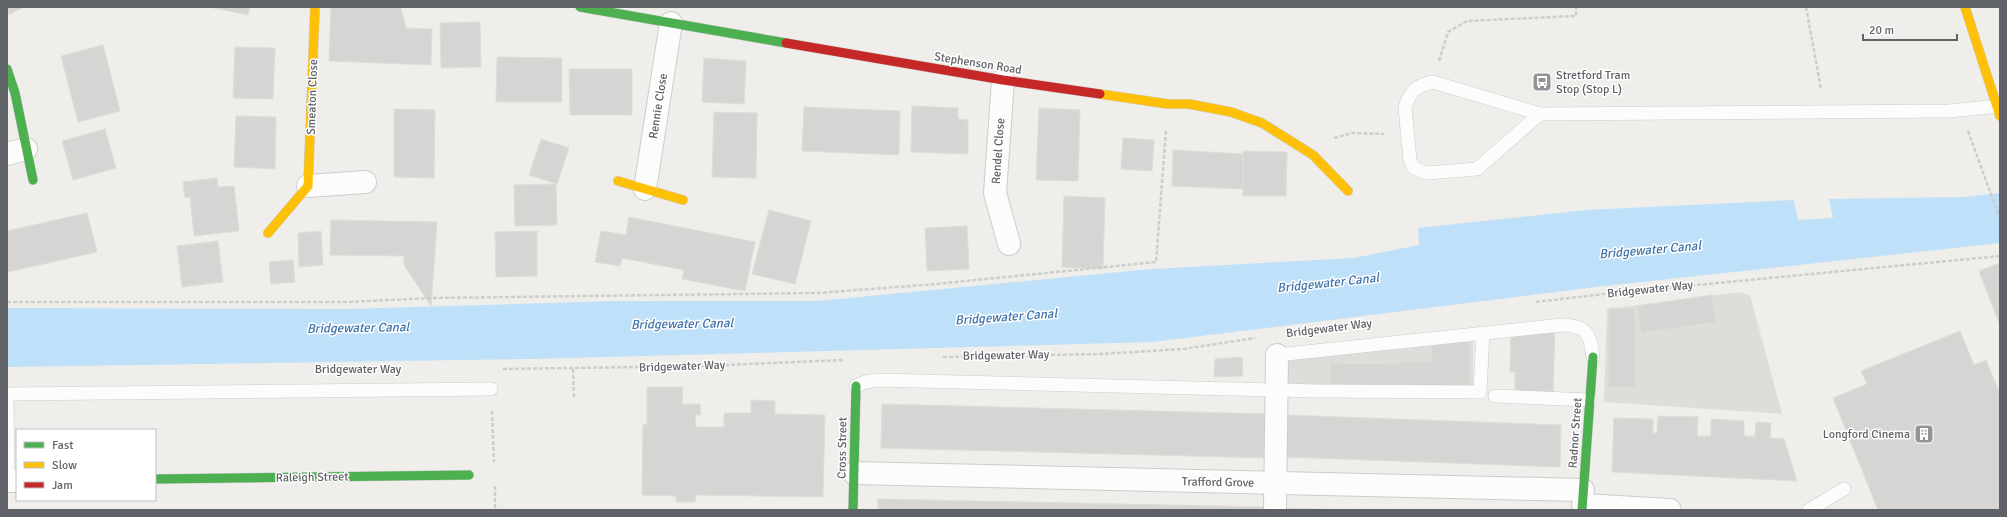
<svg xmlns="http://www.w3.org/2000/svg" width="2007" height="517" font-family="Signika,sans-serif">
<style>
.industrial{fill:#dfddda}
.water{fill:#bfe0f9}
.building{fill:#d6d5d3;stroke:#deddd9}
.lines{fill:none;stroke-linecap:round;stroke-linejoin:round}
.lane-casing{stroke:#cbcccc;stroke-width:14}
.street-casing{stroke:#cbcccc;stroke-width:24}
.fast-casing{stroke:#cacacb;stroke-width:10}
.slow-casing{stroke:#cacacb;stroke-width:10}
.jam-casing{stroke:#cacacb;stroke-width:10}
.path{stroke:#cacfcc;stroke-width:2.5;stroke-dasharray:4 2;stroke-linecap:butt}
.lane{stroke:#fdfcfc;stroke-width:13}
.street{stroke:#fdfcfc;stroke-width:22}
.fast{stroke:#4caf50;stroke-width:9}
.slow{stroke:#ffc107;stroke-width:9}
.jam{stroke:#c62828;stroke-width:9}
.labels{text-anchor:middle;stroke-width:3;stroke-linejoin:round;paint-order:stroke}
.street-label{font-size:12px;fill:#5f6368;stroke:#fff}
.poi-label{font-size:12px;fill:#5f6368;stroke:#fff;text-anchor:start}
.water-label{font-size:13px;font-style:italic;fill:#4174aa;stroke:#fff}
</style>
<rect width="100%" height="100%" fill="#efeeea"/>
<g class="industrial">
<path d="M1740,292L1750,295L1782,414L1604,402L1607,309Z"/>
<path d="M1473,338V388L1288,385V360Z"/>
</g>
<path class="water" d="M2000,193V243L1596,287L1152,342L532,359L7,367V308L348,309L614,301H818L1151,269L1354,258L1419,245L1418,228L1586,210L1794,200L1798,220L1833,218L1829,199L1965,197Z"/>
<g class="building">
<path d="M7,7H24L9,15Z"/>
<path d="M209,7H250L248,15Z"/>
<path d="M331,7L401,8L406,28L432,29L431,65L329,61Z"/>
<path d="M480,22L481,67L441,68L440,23Z"/>
<path d="M103,45L120,111L78,122L61,56Z"/>
<path d="M235,47L275,48L273,99L233,98Z"/>
<path d="M497,57L562,58V102H496Z"/>
<path d="M704,58L746,61L744,104L702,102Z"/>
<path d="M569,69H632V115H570Z"/>
<path d="M912,106L958,108V119L968,120V154L911,152Z"/>
<path d="M804,107L900,111L899,155L802,151Z"/>
<path d="M1039,108L1080,110L1078,181L1036,180Z"/>
<path d="M394,109L435,110L434,178L394,177Z"/>
<path d="M714,112L757,113L756,178L712,177Z"/>
<path d="M236,116L276,117L275,169L234,167Z"/>
<path d="M105,129L116,168L73,180L62,141Z"/>
<path d="M1123,138L1154,140L1152,171L1121,169Z"/>
<path d="M541,139L569,148L557,184L529,175Z"/>
<path d="M1173,150L1243,154V189L1172,186Z"/>
<path d="M1243,151L1287,152L1286,196H1243Z"/>
<path d="M217,178L218,187L234,186L239,231L194,236L190,197L185,198L183,182Z"/>
<path d="M556,184L557,225L515,226L514,185Z"/>
<path d="M1064,196L1105,198L1103,269L1062,267Z"/>
<path d="M769,210L811,221L795,284L752,274Z"/>
<path d="M87,213L97,252L8,272L7,231Z"/>
<path d="M629,217L755,242L745,291L682,279L684,270L622,258L620,266L595,262L601,231L626,235Z"/>
<path d="M331,220L437,222L431,306L404,265V256L330,255Z"/>
<path d="M967,226L969,269L927,271L925,228Z"/>
<path d="M321,231L323,265L299,267L298,233Z"/>
<path d="M537,231V276L496,277L495,232Z"/>
<path d="M218,241L223,282L182,287L177,246Z"/>
<path d="M293,260L295,282L271,284L269,262Z"/>
<path d="M2000,263V326L1979,271Z"/>
<path d="M1712,295L1716,322L1641,333L1637,306Z"/>
<path d="M1609,308L1635,309V387H1608Z"/>
<path d="M1555,330L1553,392L1515,391V372H1510L1511,332Z"/>
<path d="M1960,331L1974,365L1986,360L2000,394V510H1878L1833,398L1867,384L1861,371Z"/>
<path d="M1432,340H1470L1469,386L1330,384V363L1398,364V361L1431,362Z"/>
<path d="M1242,357L1243,376L1214,377L1215,359Z"/>
<path d="M647,387H683L682,404H700L701,415H695L696,427H724V413H751V400L775,401V414L825,415L823,497L696,495L695,502H676V496L642,495L643,425L647,424Z"/>
<path d="M882,404L1270,414L1269,458L881,448Z"/>
<path d="M1287,415L1561,425L1560,467L1285,457Z"/>
<path d="M1658,416L1698,417L1697,436H1711V419L1744,421V436L1755,437L1756,422L1771,423L1770,438L1784,439L1797,481L1612,472L1614,418L1653,419V433H1657Z"/>
<path d="M878,499L1267,507V510H878Z"/>
<path d="M1285,508L1347,510H1285Z"/>
</g>
<g class="lines">
<defs>
<g id="lane">
<path d="M1540,114L1477,169L1426,173L1413,167L1410,160L1405,108C1409,92 1417,85 1433,82L1540,114L1949,111L2000,106"/>
<path d="M1277,355L1562,325C1588,326 1590,334 1593,357"/>
<path d="M856,386L865,382L878,380L1316,391L1480,392L1483,333"/>
<path d="M1495,396L1590,400"/>
<path d="M8,481L7,394L491,389"/>
<path d="M1809,510L1844,489"/>
</g>
<g id="street">
<path d="M1003,80L995,193L1009,244"/>
<path d="M7,154L26,149"/>
<path d="M308,186L365,182"/>
<path d="M645,189L671,23"/>
<path d="M854,473L1583,490"/>
<path d="M7,481H17"/>
<path d="M1583,505L1670,510"/>
<path d="M1275,510L1277,355"/>
</g>
<g id="fast">
<path d="M580,7L786,43"/>
<path d="M7,69L15,93L33,180"/>
<path d="M155,479L469,475"/>
<path d="M853,510L856,386"/>
<path d="M1582,510L1593,357"/>
</g>
<g id="slow">
<path d="M1965,7L2000,116"/>
<path d="M1100,94L1168,104H1189L1231,112L1262,123L1313,155L1348,191"/>
<path d="M618,181L683,200"/>
<path d="M268,233L308,186L315,7"/>
</g>
<path id="jam" d="M786,43L1003,80L1100,94"/>
</defs>
<use href="#lane" class="lane-casing"/>
<use href="#street" class="street-casing"/>
<use href="#fast" class="fast-casing"/>
<use href="#slow" class="slow-casing"/>
<use href="#jam" class="jam-casing"/>
<g class="path">
<path d="M1806,7L1821,89"/>
<path d="M1439,61L1448,32L1467,21L1576,16V7"/>
<path d="M1968,131L2000,219"/>
<path d="M1334,138L1352,133L1384,134"/>
<path d="M7,302H348L431,298L818,293L936,284L1156,262L1166,131"/>
<path d="M1536,302L1613,293L2000,256"/>
<path d="M943,357L1100,354L1183,349L1255,338"/>
<path d="M503,369L703,366L844,360"/>
<path d="M573,369L574,398"/>
<path d="M492,411L494,462"/>
<path d="M495,486V510"/>
</g>
<use href="#lane" class="lane"/>
<use href="#street" class="street"/>
<use href="#fast" class="fast"/>
<use href="#slow" class="slow"/>
<use href="#jam" class="jam"/>
</g>
<defs>
<symbol id="bus-square" viewBox="-11 -11 22 22"><rect x="-9" y="-9" width="18" height="18" rx="4" fill="#919496" stroke="#fff"/><path d="M-5-6H5V4H4V6H2V4H-2V6H-4V4H-5ZM-3.5-4V0h7V-4ZM-3.5 1.2v1.5H-2V1.2ZM2 1.2v1.5H3.5V1.2Z" fill="#fff"/></symbol>
<symbol id="building-square" viewBox="-11 -11 22 22"><rect x="-9" y="-9" width="18" height="18" rx="4" fill="#919496" stroke="#fff"/><path d="M-4-6H4V6H1V3H-1V6H-4ZM-2.5-4.3h1.7v1.8h-1.7ZM.8-4.3h1.7v1.8H.8ZM-2.5-1h1.7V.8h-1.7ZM.8-1h1.7V.8H.8Z" fill="#fff"/></symbol>
</defs>
<g fill-rule="evenodd">
<use href="#bus-square" x="1531" y="71" width="22" height="22"/>
<use href="#building-square" x="1913" y="423" width="22" height="22"/>
</g>
<g class="labels">
<g class="street-label">
<text transform="translate(978 63) rotate(9)" y="4">Stephenson Road</text>
<text transform="translate(312 97) rotate(-88)" y="4">Smeaton Close</text>
<text transform="translate(658 106) rotate(-81)" y="4">Rennie Close</text>
<text transform="translate(998 151) rotate(-86)" y="4">Rendel Close</text>
<text transform="translate(1650 289) rotate(-6)" y="4">Bridgewater Way</text>
<text transform="translate(1329 328) rotate(-7)" y="4">Bridgewater Way</text>
<text transform="translate(1006 355) rotate(-1)" y="4">Bridgewater Way</text>
<text transform="translate(682 366) rotate(-2)" y="4">Bridgewater Way</text>
<text x="358" y="373">Bridgewater Way</text>
<text transform="translate(1575 433) rotate(-86)" y="4">Radnor Street</text>
<text transform="translate(842 448) rotate(-89)" y="4">Cross Street</text>
<text transform="translate(312 477) rotate(-1)" y="4">Raleigh Street</text>
<text transform="translate(1218 482) rotate(1)" y="4">Trafford Grove</text>
</g>
<g class="poi-label">
<text x="1556" y="79">Stretford Tram<tspan x="1556" dy="14">Stop (Stop L)</tspan></text>
<text x="1910" y="438" text-anchor="end">Longford Cinema</text>
</g>
<g class="water-label">
<text transform="translate(1650 249) rotate(-5)" y="5">Bridgewater Canal</text>
<text transform="translate(1328 282) rotate(-6)" y="5">Bridgewater Canal</text>
<text transform="translate(1006 316) rotate(-4)" y="5">Bridgewater Canal</text>
<text transform="translate(682 323) rotate(-1)" y="5">Bridgewater Canal</text>
<text transform="translate(358 327) rotate(-1)" y="5">Bridgewater Canal</text>
</g>
</g>
<rect width="2007" height="517" fill="none" stroke="#5f6368" stroke-width="16"/>
<rect x="16" y="429" width="140" height="72" fill="#ffffff" stroke="#bfc1c3"/>
<rect x="24" y="442" width="20" height="6" fill="#4caf50" stroke="#bfc1c3"/>
<text x="52" y="449" font-size="12" fill="#5f6368">Fast</text>
<rect x="24" y="462" width="20" height="6" fill="#ffc107" stroke="#bfc1c3"/>
<text x="52" y="469" font-size="12" fill="#5f6368">Slow</text>
<rect x="24" y="482" width="20" height="6" fill="#c62828" stroke="#bfc1c3"/>
<text x="52" y="489" font-size="12" fill="#5f6368">Jam</text>
<path d="M1863 34v6h94v-6" fill="none" stroke="#5f6368" stroke-width="2"/>
<text x="1869" y="34" font-size="12" fill="#5f6368" stroke="#ffffff" stroke-width="3" paint-order="stroke">20 m</text>
</svg>
